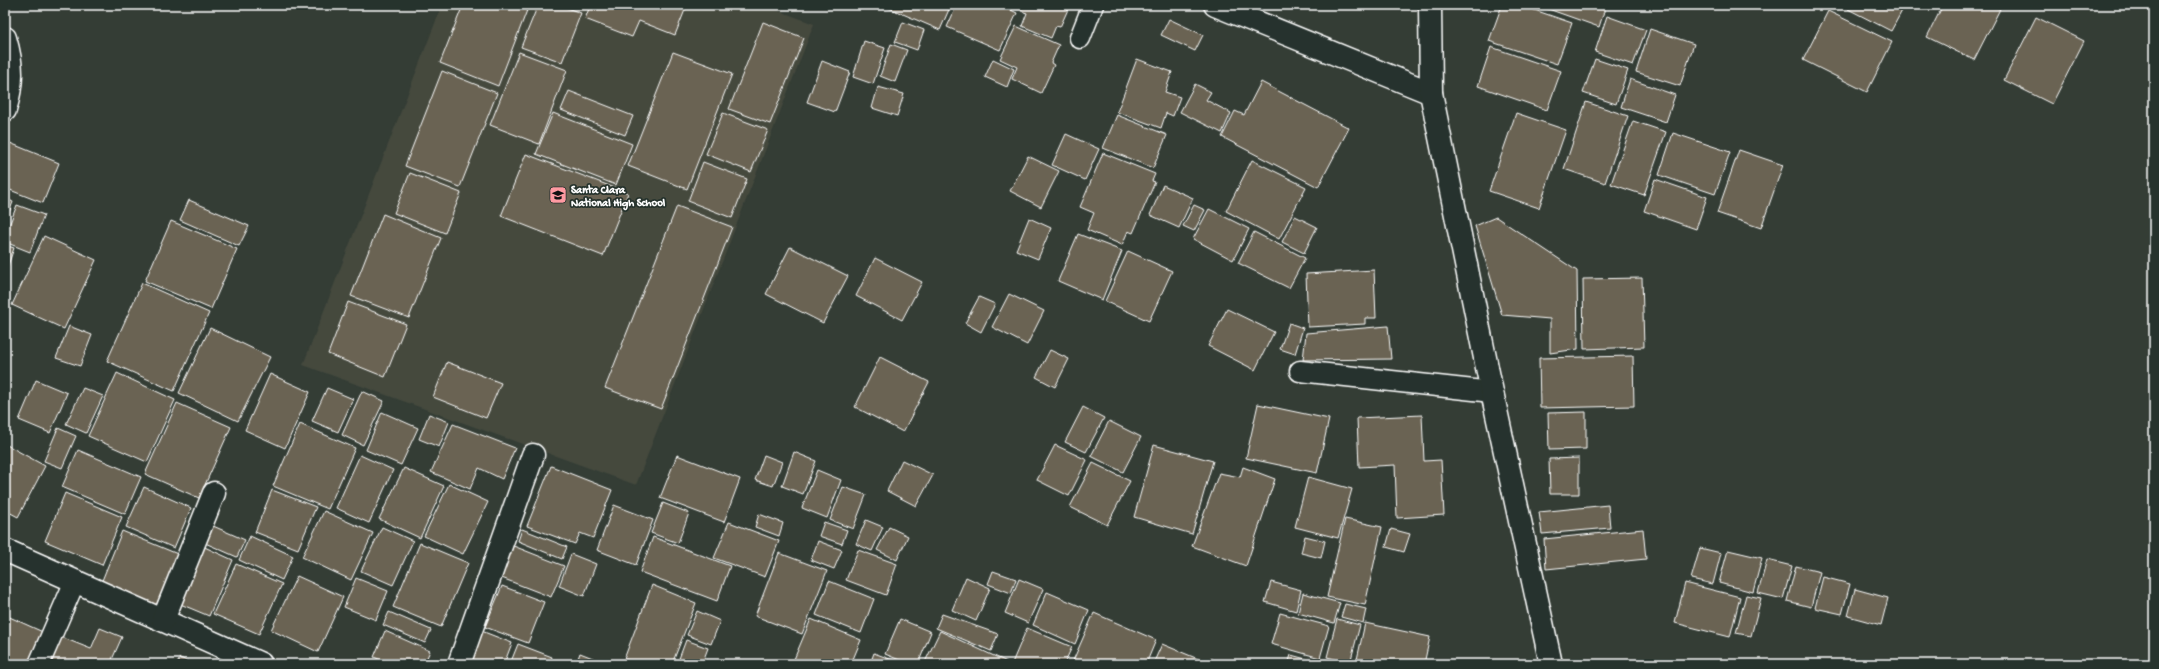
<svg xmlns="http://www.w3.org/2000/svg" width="2159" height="669" font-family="'Gochi Hand',sans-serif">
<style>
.built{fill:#44493e}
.building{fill:#6b6453;stroke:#fff}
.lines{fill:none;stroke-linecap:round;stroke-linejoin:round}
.service-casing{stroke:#fff;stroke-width:23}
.minor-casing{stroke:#fff;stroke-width:25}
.secondary-casing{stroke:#fff;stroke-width:25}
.service{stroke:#26332d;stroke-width:20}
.minor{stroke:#26332d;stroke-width:22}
.secondary{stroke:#26332d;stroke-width:22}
.labels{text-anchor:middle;stroke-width:3.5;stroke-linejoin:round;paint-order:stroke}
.poi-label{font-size:11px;font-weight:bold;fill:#fff;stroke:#26332d;text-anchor:start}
</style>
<rect width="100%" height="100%" fill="#343d35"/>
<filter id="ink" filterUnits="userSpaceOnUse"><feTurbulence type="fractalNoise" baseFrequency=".025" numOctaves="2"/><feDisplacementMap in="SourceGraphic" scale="8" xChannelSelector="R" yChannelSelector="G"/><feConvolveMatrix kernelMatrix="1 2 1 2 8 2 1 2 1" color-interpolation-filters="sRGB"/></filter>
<g filter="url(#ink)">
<path class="built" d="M442,5H764L814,24L636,485L303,365Z"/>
<g class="building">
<path d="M463,5H529L498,86L440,63Z"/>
<path d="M538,5H559L581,13L562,62L521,47Z"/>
<path d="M588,5H687L675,35L639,21L632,37L585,19L590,6Z"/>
<path d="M882,5H951L940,30Z"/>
<path d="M957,5H1010L1009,9L1017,13L1000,50L947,27Z"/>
<path d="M1024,5H1070L1060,27L1056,26L1051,38L1022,26L1027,13L1021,11Z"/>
<path d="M1502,5H1520L1572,23L1557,64L1489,41Z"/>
<path d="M1537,5H1606L1599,27Z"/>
<path d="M1850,5H1905L1891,31L1848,9Z"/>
<path d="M1943,5H1992L2000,9L1974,60L1927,37Z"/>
<path d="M1828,11L1892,42L1867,92L1803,60Z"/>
<path d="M1607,16L1646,30L1633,65L1595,52Z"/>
<path d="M2036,17L2084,41L2052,104L2004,80Z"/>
<path d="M1169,19L1203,35L1195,51L1161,35Z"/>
<path d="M763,22L804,38L770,124L729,109Z"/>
<path d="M903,22L924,30L917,50L895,42Z"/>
<path d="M1016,26L1059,45L1051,63L1054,65L1041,93L1012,79L1017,67L1000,59Z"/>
<path d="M1650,29L1694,44L1680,86L1636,72Z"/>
<path d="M864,41L885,48L873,84L853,77Z"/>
<path d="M891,44L907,50L895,82L880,76Z"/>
<path d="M1491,47L1561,71L1547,110L1478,86Z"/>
<path d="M519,52L567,70L539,144L490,125Z"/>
<path d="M673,52L732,74L687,189L628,166Z"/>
<path d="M993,59L1014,69L1007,87L985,77Z"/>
<path d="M1137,59L1172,72L1165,92L1180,97L1173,116L1166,113L1161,128L1117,112Z"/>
<path d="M1595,59L1628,70L1616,104L1583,93Z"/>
<path d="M822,61L850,72L835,112L807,102Z"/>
<path d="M442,71L497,93L460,187L405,166Z"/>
<path d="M1630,79L1675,95L1666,122L1621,107Z"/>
<path d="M1261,82L1349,128L1318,187L1222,137L1235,111L1244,115Z"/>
<path d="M1195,84L1211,92L1206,100L1231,113L1222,133L1180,112Z"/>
<path d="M878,87L904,94L897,116L872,108Z"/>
<path d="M569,91L633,116L625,135L561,110Z"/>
<path d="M1586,102L1628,116L1605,183L1564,169Z"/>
<path d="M553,113L632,144L616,185L536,154Z"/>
<path d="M723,113L768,130L751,172L706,154Z"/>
<path d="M1516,113L1566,130L1539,208L1489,191Z"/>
<path d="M1117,115L1167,135L1153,168L1103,148Z"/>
<path d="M1633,121L1666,132L1644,195L1611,184Z"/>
<path d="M1673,133L1730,152L1715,194L1659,175Z"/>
<path d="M1066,134L1099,149L1085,180L1052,165Z"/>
<path d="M5,141L59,163L43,203L5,188Z"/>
<path d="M1739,150L1783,165L1761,228L1717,213Z"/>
<path d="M1103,153L1155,174L1152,181L1155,182L1133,233L1128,231L1122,245L1087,230L1094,213L1080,207Z"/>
<path d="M526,154L628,193L603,256L501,216Z"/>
<path d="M1028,156L1059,171L1041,207L1010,191Z"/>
<path d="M1252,160L1306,187L1279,239L1226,211Z"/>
<path d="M703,162L747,179L732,218L688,201Z"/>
<path d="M410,173L461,193L445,233L394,213Z"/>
<path d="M1655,179L1707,197L1696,229L1644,211Z"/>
<path d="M1163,185L1193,198L1179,228L1150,215Z"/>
<path d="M5,198L13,202L5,223Z"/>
<path d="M189,200L249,226L239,246L180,220Z"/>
<path d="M17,205L44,215L30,252L5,242V236Z"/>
<path d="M1194,205L1205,210L1194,231L1183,226Z"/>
<path d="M677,206L732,227L661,409L605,388Z"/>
<path d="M1209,209L1249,229L1233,260L1193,239Z"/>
<path d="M383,214L441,238L409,318L351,296Z"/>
<path d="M1295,216L1317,227L1304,253L1282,242Z"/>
<path d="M1496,217L1577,271L1578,349L1550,353V319L1502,315L1475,226Z"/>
<path d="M1029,218L1051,228L1038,259L1016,250Z"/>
<path d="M171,221L237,249L211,309L145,281Z"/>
<path d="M1254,232L1305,258L1289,288L1238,263Z"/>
<path d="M1078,234L1122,251L1102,300L1058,281Z"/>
<path d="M44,236L96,260L64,329L12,305Z"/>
<path d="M5,245L14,248L5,274Z"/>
<path d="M790,247L848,276L823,323L766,294Z"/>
<path d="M1128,251L1172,271L1149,321L1105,301Z"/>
<path d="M875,258L922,282L902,320L856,296Z"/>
<path d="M1374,270L1376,318H1365V324L1308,327L1306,274Z"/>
<path d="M1642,278L1644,347L1584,349L1583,279Z"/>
<path d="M142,283L209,313L174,391L107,361Z"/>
<path d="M1009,294L1044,311L1027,345L992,327Z"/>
<path d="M979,297L995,304L981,332L965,323Z"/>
<path d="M348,302L406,324L385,377L328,354Z"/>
<path d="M1227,309L1274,332L1255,370L1208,346Z"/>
<path d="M1289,323L1303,328L1295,354L1280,349Z"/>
<path d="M69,326L92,335L80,366L56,358Z"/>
<path d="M1388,326L1391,359L1303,360L1306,333Z"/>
<path d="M210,328L270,357L238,421L179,393Z"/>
<path d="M1050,350L1069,359L1055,387L1036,377Z"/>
<path d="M1633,356L1634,406L1540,408L1539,358Z"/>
<path d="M880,357L929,382L903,432L855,407Z"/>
<path d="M447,362L501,383L486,418L433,397Z"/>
<path d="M117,373L175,400L147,462L88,436Z"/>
<path d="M270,374L310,392L285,448L245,430Z"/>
<path d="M36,380L67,393L50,433L19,420Z"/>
<path d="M83,388L103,396L86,433L66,424Z"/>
<path d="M327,388L353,399L338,432L312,421Z"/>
<path d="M362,391L384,401L363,445L342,435Z"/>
<path d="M177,403L231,427L199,498L145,474Z"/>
<path d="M1258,404L1329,419L1317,473L1246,458Z"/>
<path d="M1083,407L1104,418L1086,452L1065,442Z"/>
<path d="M382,412L418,428L401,465L366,450Z"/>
<path d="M1586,412V449L1549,450L1548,413Z"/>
<path d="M429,414L449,422L439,447L419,439Z"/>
<path d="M1422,415L1424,461L1441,460L1444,515L1397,518L1395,465L1359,467L1357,418Z"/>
<path d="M1109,421L1141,437L1123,472L1091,456Z"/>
<path d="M300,424L355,448L328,509L273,486Z"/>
<path d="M453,424L515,448L502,479L479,468L470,489L431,472Z"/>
<path d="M58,428L76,436L62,468L44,461Z"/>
<path d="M5,444L45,466L18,517L5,510Z"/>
<path d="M1055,445L1087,460L1069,496L1037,480Z"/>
<path d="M1154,445L1213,461L1192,534L1134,517Z"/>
<path d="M78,450L141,477L125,514L62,487Z"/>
<path d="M794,452L816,461L803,494L782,486Z"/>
<path d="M360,455L393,470L369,523L336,508Z"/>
<path d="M677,455L740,479L724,522L660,498Z"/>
<path d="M764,455L782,462L773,486L755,480Z"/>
<path d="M1579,458V494H1550L1549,459Z"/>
<path d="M902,460L933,475L916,506L887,491Z"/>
<path d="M1093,463L1130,481L1107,525L1070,507Z"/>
<path d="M551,466L612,490L593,538L580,533L575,544L527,526Z"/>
<path d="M1243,467L1275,479L1246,566L1192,546L1219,473L1240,477Z"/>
<path d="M404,468L444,486L420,538L379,519Z"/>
<path d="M817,470L841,480L827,518L802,508Z"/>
<path d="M1308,477L1352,489L1338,538L1295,527Z"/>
<path d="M449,484L488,502L463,554L424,536Z"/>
<path d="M144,487L191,508L174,548L126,527Z"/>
<path d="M843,487L866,495L853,529L830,520Z"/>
<path d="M272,490L316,507L298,549L255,532Z"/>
<path d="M65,493L122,517L102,565L45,541Z"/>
<path d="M663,503L689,513L678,543L651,533Z"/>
<path d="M614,505L653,520L636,565L597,550Z"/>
<path d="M1608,505L1610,528L1542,534L1539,512Z"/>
<path d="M324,511L373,533L351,580L302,557Z"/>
<path d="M759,514L783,523L779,536L755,527Z"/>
<path d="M1345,519L1382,527L1365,605L1327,597Z"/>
<path d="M866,520L883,527L872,551L856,544Z"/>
<path d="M204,522L245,540L237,557L196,539Z"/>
<path d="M729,522L779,541L765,577L714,558Z"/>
<path d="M824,522L847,530L842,544L819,536Z"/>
<path d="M382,527L413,541L393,585L361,571Z"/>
<path d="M889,527L908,536L897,560L877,550Z"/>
<path d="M522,529L567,547L562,559L518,541Z"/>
<path d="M1391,529L1410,534L1404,552L1386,547Z"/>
<path d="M1643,529L1646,559L1546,569L1544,539Z"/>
<path d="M122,531L180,555L158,607L101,583Z"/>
<path d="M250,536L293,556L282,580L239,560Z"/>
<path d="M1305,536L1325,541L1321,558L1301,553Z"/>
<path d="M653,537L730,566L717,601L640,572Z"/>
<path d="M818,541L842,550L834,569L811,560Z"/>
<path d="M420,543L468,563L441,627L393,607Z"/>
<path d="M198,544L233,560L209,616L173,601Z"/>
<path d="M511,545L564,566L551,597L499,577Z"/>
<path d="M1700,548L1721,553L1713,584L1691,579Z"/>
<path d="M858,550L897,564L886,595L846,580Z"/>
<path d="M1728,550L1762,558L1753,592L1719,583Z"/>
<path d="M779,553L827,571L802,634L755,616Z"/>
<path d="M571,554L596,564L584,596L559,586Z"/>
<path d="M1767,560L1792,566L1783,599L1758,593Z"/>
<path d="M236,564L282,584L259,634L213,614Z"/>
<path d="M1796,566L1820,572L1811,607L1787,601Z"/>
<path d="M993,571L1016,579L1011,593L988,584Z"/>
<path d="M297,576L343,597L318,652L271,630Z"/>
<path d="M966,577L990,588L976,621L952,610Z"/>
<path d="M1823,577L1850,584L1842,614L1815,608Z"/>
<path d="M356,578L388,591L376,620L344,607Z"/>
<path d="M1019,579L1043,589L1028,623L1005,613Z"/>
<path d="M829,581L874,599L861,633L816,615Z"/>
<path d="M1271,582L1301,590L1296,611L1265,602Z"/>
<path d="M1685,583L1740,597L1730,637L1675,623Z"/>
<path d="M652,585L696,603L672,664H638L624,659Z"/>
<path d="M502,586L544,602L528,643L485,627Z"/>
<path d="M1855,589L1888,598L1881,625L1848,616Z"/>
<path d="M1047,592L1089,610L1075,644L1033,625Z"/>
<path d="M1303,593L1340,603L1334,623L1298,613Z"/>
<path d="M1746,595L1761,598L1751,636L1736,633Z"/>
<path d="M1345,604L1366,609L1363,623L1341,617Z"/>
<path d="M697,611L720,621L711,644L687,635Z"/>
<path d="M389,612L431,630L425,643L383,625Z"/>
<path d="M1094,613L1156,640L1146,664L1072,663Z"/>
<path d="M1280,613L1329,626L1320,658L1271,644Z"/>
<path d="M942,614L998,634L991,651L936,628Z"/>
<path d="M5,615L45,633L31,664H5Z"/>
<path d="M811,619L861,640L851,664H792Z"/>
<path d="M900,619L931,632L918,664H909L885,654Z"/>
<path d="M1337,619L1360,625L1350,663L1327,657Z"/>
<path d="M1365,623L1430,637L1424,664H1356Z"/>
<path d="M100,628L122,637L110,664H44L56,635L91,649Z"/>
<path d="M1027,628L1072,647L1064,664L1012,663Z"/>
<path d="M479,630L512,643L504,664H465Z"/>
<path d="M385,631L430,651L424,664H389L374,657Z"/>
<path d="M940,631L1007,662L1006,664H924Z"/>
<path d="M686,640L708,648L702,664H677Z"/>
<path d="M518,644L552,657L550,664H510Z"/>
<path d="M1162,644L1203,661L1202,664H1153Z"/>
<path d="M580,653L608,664H576Z"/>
<path d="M874,653L903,664H870Z"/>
<path d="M1291,655L1317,662L1316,664H1288Z"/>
<path d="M180,658L194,664H177Z"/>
<path d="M1210,658L1225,664H1208Z"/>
</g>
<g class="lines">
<defs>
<g id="service">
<path d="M1080,38L1093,5"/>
<path d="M1300,371L1492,392"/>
<path d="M39,664L75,581"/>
</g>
<g id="minor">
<path d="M1215,5L1431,93"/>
<path d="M5,38C13,65 13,83 5,110"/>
<path d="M5,550L261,664"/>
<path d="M163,620L214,493"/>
<path d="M459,664L533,455"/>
</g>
<path id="secondary" d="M1430,5L1431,93L1492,392L1551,664"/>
</defs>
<use href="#service" class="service-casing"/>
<use href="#minor" class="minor-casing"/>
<use href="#secondary" class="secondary-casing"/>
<use href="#service" class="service"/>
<use href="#minor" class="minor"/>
<use href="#secondary" class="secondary"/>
</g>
</g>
<defs>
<symbol id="school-square" viewBox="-11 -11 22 22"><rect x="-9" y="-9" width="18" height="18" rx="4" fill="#ff9aa2" stroke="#26332d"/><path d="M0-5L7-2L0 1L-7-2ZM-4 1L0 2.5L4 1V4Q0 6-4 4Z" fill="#111"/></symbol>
</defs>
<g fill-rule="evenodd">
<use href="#school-square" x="548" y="185" width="20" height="20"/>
</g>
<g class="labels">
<g class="poi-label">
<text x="571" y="193">Santa Clara<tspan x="571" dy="13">National High School</tspan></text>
</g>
</g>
<rect width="2159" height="669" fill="none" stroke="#26332d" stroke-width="20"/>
<rect x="10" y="10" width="2139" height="649" fill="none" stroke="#fff" stroke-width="1.5" filter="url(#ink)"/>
</svg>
